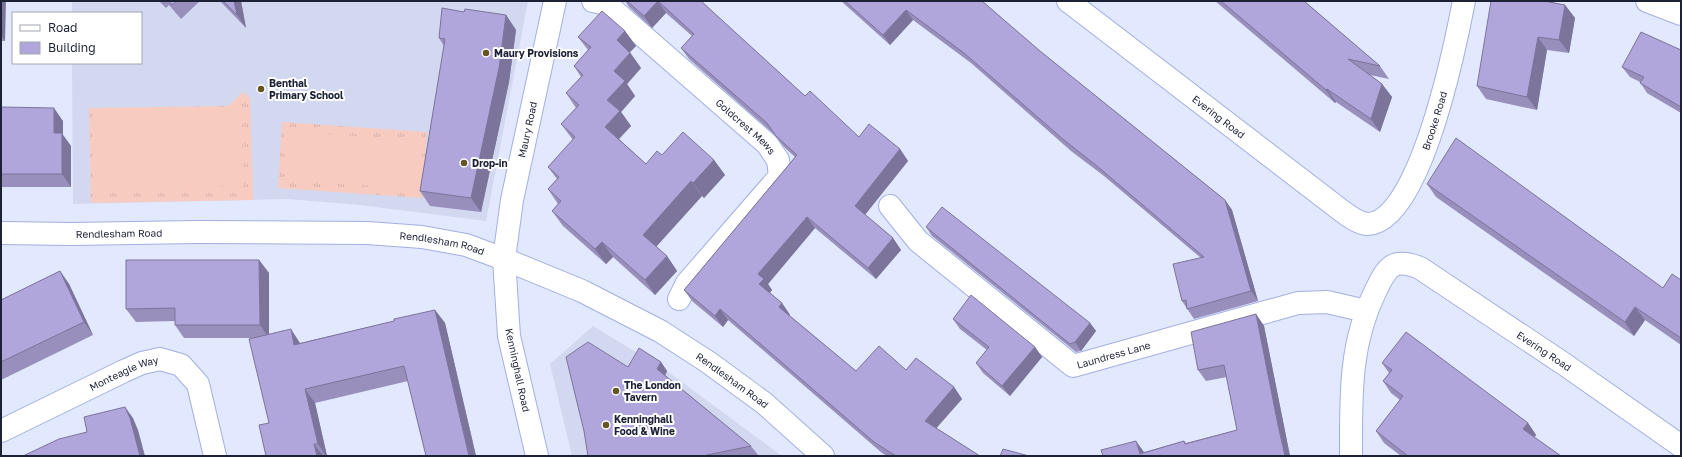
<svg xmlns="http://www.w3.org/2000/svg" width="1682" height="457" font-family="'Golos Text',sans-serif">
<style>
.built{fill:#d1d8f0}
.grass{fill:url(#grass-tufts)}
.garden{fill:#f8cbc0}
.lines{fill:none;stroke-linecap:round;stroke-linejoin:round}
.street-casing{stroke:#a2afe3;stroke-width:24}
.street{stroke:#fff;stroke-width:22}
.wall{fill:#988fbd}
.shaded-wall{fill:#7c749a}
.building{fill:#b1a6dc;stroke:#7c749a}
.poi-dot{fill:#645623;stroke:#fff;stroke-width:1.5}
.labels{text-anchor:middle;stroke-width:4;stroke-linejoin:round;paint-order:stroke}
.poi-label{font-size:10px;font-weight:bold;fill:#1c2135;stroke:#fff;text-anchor:start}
.street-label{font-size:10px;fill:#1c2135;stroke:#fff}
</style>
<defs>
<pattern id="grass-tufts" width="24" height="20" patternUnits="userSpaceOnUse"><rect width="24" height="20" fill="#f8cbc0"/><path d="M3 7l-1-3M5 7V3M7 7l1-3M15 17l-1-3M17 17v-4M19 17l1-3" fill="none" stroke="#d4aea6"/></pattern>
</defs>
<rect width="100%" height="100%" fill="#e2e8fe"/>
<g class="built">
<path d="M72,1H528L486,221L360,205L288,199L73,204L72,63H141V13H72Z"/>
<path d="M593,326L667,371L782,456H572L550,364Z"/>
</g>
<g class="grass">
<path d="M243,92L250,98L253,200L91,203L89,108L228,106Z"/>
<path d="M282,122L427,132L422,198L278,188Z"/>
</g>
<g class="garden">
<path d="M225,109V113H242L243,186L98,189L97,111Z"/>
<path d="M287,131L421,141L417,189L284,180Z"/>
</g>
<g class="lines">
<defs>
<g id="street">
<path id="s1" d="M593,1L602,3L611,8L767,144L778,160L780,176L687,283L679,299"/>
<path id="s2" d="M1068,1L1338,208C1346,214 1357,223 1367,224C1420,225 1456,42 1464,1"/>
<path d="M1647,1L1681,14"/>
<path id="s3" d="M890,206L918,241L1073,366L1298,303L1327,302L1366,311"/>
<path id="s4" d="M1,233L72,234L197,232L367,233L422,237L466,245L504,259L582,291L660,331L708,362L764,403L823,456"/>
<path id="s5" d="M1,431L124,371L142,363L160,359L181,365L198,384L215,456"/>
<path id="s6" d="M537,456L509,336L504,259L512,200L555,1"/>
<path id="s7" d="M1351,456C1351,397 1349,344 1376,290C1387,267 1393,257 1420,268L1564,364L1681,446"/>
</g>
</defs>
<use href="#street" class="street-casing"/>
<use href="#street" class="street"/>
</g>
<g class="wall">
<path d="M1,1L5,41H1Z"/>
<path d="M159,1H200L181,19L169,5L166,8Z"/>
<path d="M220,1H241L246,28Z"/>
<path d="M625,1H701L805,96L859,137L900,149L908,161L865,215L893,238L901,250L876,279L815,228L768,284L772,290L770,293L782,303L790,315H789L856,371L906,370L954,387L962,399L936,428L980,456H887L882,453L728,320L723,327L692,301L684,290L795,157L784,147L775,135L689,59L681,48L692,36L666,13L652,28L629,7Z"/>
<path d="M841,1H982L1040,51L1225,200L1232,210L1258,301L1194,319L1182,301L1201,258L1104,176L1071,151L971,63L913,20L890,45Z"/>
<path d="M1215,1H1304L1380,66L1389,79L1370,75L1382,84L1392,97L1380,132L1336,102L1335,103Z"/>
<path d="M1555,3L1565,5L1575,18L1569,53L1547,50L1537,110L1486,99L1477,86Z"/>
<path d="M464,12L506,15L516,30L509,82L481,212L430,206L420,191L444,46L439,38Z"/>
<path d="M625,31L636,46L630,52L641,68L627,84L635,96L621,112L631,126L619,139L646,164L662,155L714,160L725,175L704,198L702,196L656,247L667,256L677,271L655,295L613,257L606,264L563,226L552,211L558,204L548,189L557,179L548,167L573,140L561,124L576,108L566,93L581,77L574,66L588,50L578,37Z"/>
<path d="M1681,50V113L1647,93L1640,82L1630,77L1622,67Z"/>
<path d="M1,107L63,121V135L71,146V187H1Z"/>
<path d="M1427,184L1663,288L1681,280V345L1645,320L1634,336L1436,197Z"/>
<path d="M926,227L1090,323L1096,331L1081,351L1076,352L932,236Z"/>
<path d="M259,260L269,273V334L300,343L394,321L435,310L445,323L476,456H426L408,381L315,403L327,456H266L269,423L253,338H184L175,325V321L136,322L126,309Z"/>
<path d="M60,271L69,284L93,335L1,380V300Z"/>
<path d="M1256,314L1264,326L1290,456H1103L1144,452L1184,441L1186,443L1237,430L1227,377L1206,381L1198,370Z"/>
<path d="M953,319L1035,347L1042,357L1010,396L983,373L976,363L987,350L960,329Z"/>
<path d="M661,362L667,371L665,375L751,446L758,455L754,456H588L584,431L628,367Z"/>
<path d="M1382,363L1528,423L1536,435L1534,437L1561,456H1401L1384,443L1376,431L1400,400L1391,393L1383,381L1389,373Z"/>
</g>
<g class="shaded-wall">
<path d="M1,1H6L5,41L1,35Z"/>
<path d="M234,1H241L246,28L237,15Z"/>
<path d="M658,1L666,13L652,28L644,16Z"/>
<path d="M1544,1H1553L1555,4L1553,15Z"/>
<path d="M1565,5L1575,18L1569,53L1559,40Z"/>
<path d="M906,10L913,20L890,45L883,35Z"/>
<path d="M506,15L516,30L509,82L481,212L471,198Z"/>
<path d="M625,31L636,46L627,55L617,40Z"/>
<path d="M1538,37L1547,50L1537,110L1527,97Z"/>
<path d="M630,53L641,68L627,84L635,96L621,112L631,126L616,142L605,127L607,100L614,71Z"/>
<path d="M1382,84L1392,97L1380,132L1371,119Z"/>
<path d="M1327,89L1336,102L1335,103L1326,90Z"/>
<path d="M54,108L63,121V135L71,146V187L62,174L54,133Z"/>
<path d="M900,149L908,161L863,217L855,206Z"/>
<path d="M714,160L725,175L704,198L693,183Z"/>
<path d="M691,181L702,196L653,250L643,235Z"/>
<path d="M1225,200L1232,210L1258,301L1251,291Z"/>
<path d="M807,217L815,228L768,284L772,290L767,296L759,284L758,274Z"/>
<path d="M893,238L901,250L876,279L868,268Z"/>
<path d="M602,242L613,257L606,264L595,249Z"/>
<path d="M667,256L677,271L655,295L645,280Z"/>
<path d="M259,260L269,273V338L260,325Z"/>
<path d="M60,271L69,284L93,335L84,322Z"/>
<path d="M782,303L790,315L787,318L779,307Z"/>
<path d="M1635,307L1645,320L1634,336L1625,322Z"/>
<path d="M720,309L728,320L723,327L715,316Z"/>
<path d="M435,310L445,323L476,456H469Z"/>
<path d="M1256,314L1264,326L1290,456H1285L1278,425Z"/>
<path d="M1090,323L1096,331L1081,351L1075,342Z"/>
<path d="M291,329L300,343L294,345Z"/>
<path d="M1035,347L1042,357L1010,396L1002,386Z"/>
<path d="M661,362L667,371L664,378L657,369Z"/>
<path d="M954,387L962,399L933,432L925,421Z"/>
<path d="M305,389L315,403L327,456H326L318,444Z"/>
<path d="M125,407L133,418L138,430L145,456H140Z"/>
<path d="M1528,423L1536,435L1531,441L1523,429Z"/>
<path d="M1136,441L1144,452L1140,454Z"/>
<path d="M314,444L323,456H317Z"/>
</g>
<g class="building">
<path d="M168,1H177L172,5Z"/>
<path d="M223,1H234L237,15Z"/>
<path d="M627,1H701L805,96L810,91L859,137L869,124L900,149L855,206L893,238L868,268L807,217L758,274L764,279L759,284L782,303L779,307L856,371L879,346L906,370L916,358L954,387L925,421L980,456H896L874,442L720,309L715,316L684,290L797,155L776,136L767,123L681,48L694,34L658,1L644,16Z"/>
<path d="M845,1H982L1040,51L1225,200L1251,291L1187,309L1186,300L1182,301L1173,264L1204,257L1097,166L1064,140L964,53L906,10L883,35Z"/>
<path d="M1221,1H1304L1380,66L1348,59L1382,84L1371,119L1327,89L1326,90Z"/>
<path d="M1491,1H1544L1565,5L1559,40L1538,37L1527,97L1477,86Z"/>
<path d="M442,8L464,12L465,9L506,15L499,68L471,198L420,191L445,39L439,38Z"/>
<path d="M602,11L625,31L617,40L630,53L614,71L625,81L607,100L620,111L605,127L646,164L657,151L662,155L683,132L714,160L693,183L691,181L643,235L667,256L645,280L602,242L595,249L552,211L561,201L548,189L559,177L548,167L575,137L561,124L579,105L566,93L583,75L574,66L591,47L578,37Z"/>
<path d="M1641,32L1681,50V107L1640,83L1644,77L1622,67Z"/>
<path d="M1,107L54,108V133H62V174H1Z"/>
<path d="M1456,138L1663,288L1672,274L1681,280V338L1635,307L1625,322L1427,184Z"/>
<path d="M942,207L1090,323L1075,342L1070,344L926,227Z"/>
<path d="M126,260H259L260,325H175V308L126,309Z"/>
<path d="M60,271L84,322L1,362V300Z"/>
<path d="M971,295L1035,347L1002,386L976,363L989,347L953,319Z"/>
<path d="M435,310L469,456H426L404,366L305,389L318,444H314L317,456H266L259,425L269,423L249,339L291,329L294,345L394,321V319Z"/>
<path d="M1256,314L1278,425L1285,456H1103L1101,450L1136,441L1140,454L1184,441L1185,444L1237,430L1224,365L1198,370L1191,332Z"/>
<path d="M1406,332L1528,423L1523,429L1561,456H1408L1376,431L1403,396L1383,381L1392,370L1382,363Z"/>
<path d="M588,342L628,367L639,348L661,362L657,369L751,446L702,456H588L584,431L566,357Z"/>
<path d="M125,407L130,418L140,456H23L59,439L87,432L84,417Z"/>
<path d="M1003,449L1029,456H1000Z"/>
</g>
<g class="poi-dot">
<circle cx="486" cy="53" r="4"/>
<circle cx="261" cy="89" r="4"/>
<circle cx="464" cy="163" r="4"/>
<circle cx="616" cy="391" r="4"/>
<circle cx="606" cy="425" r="4"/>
</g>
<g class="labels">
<g class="poi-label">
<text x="494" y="57">Maury Provisions</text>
<text x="269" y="87">Benthal<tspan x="269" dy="12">Primary School</tspan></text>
<text x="472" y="167">Drop-in</text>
<text x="624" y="389">The London<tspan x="624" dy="12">Tavern</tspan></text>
<text x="614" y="423">Kenninghall<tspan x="614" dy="12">Food &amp; Wine</tspan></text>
</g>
<g class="street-label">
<text dy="4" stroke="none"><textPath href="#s2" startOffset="190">Evering Road</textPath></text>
<text dy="4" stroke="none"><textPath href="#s2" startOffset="503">Brooke Road</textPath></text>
<text dy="4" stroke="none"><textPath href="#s1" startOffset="199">Goldcrest Mews</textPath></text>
<text dy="4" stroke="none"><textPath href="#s6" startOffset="332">Maury Road</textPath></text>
<text dy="4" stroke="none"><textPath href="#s4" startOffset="118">Rendlesham Road</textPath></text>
<text dy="4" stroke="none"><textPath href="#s4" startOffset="442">Rendlesham Road</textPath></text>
<text dy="4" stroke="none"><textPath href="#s7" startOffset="377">Evering Road</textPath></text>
<text dy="4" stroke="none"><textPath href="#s3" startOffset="286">Laundress Lane</textPath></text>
<text transform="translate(518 370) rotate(78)" y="4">Kenninghall Road</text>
<text dy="4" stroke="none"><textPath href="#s5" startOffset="136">Monteagle Way</textPath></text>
<text dy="4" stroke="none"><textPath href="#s4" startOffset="766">Rendlesham Road</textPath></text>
</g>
</g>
<rect width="1682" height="457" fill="none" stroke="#1c2135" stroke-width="4"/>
<rect x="12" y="12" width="130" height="52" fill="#ffffff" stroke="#a4a6ae"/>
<rect x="20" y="25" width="20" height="6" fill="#ffffff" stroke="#a4a6ae"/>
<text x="48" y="32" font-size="12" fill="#1c2135">Road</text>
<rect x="20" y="42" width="20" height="12" fill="#b1a6dc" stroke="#a4a6ae"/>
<text x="48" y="52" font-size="12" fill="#1c2135">Building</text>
</svg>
